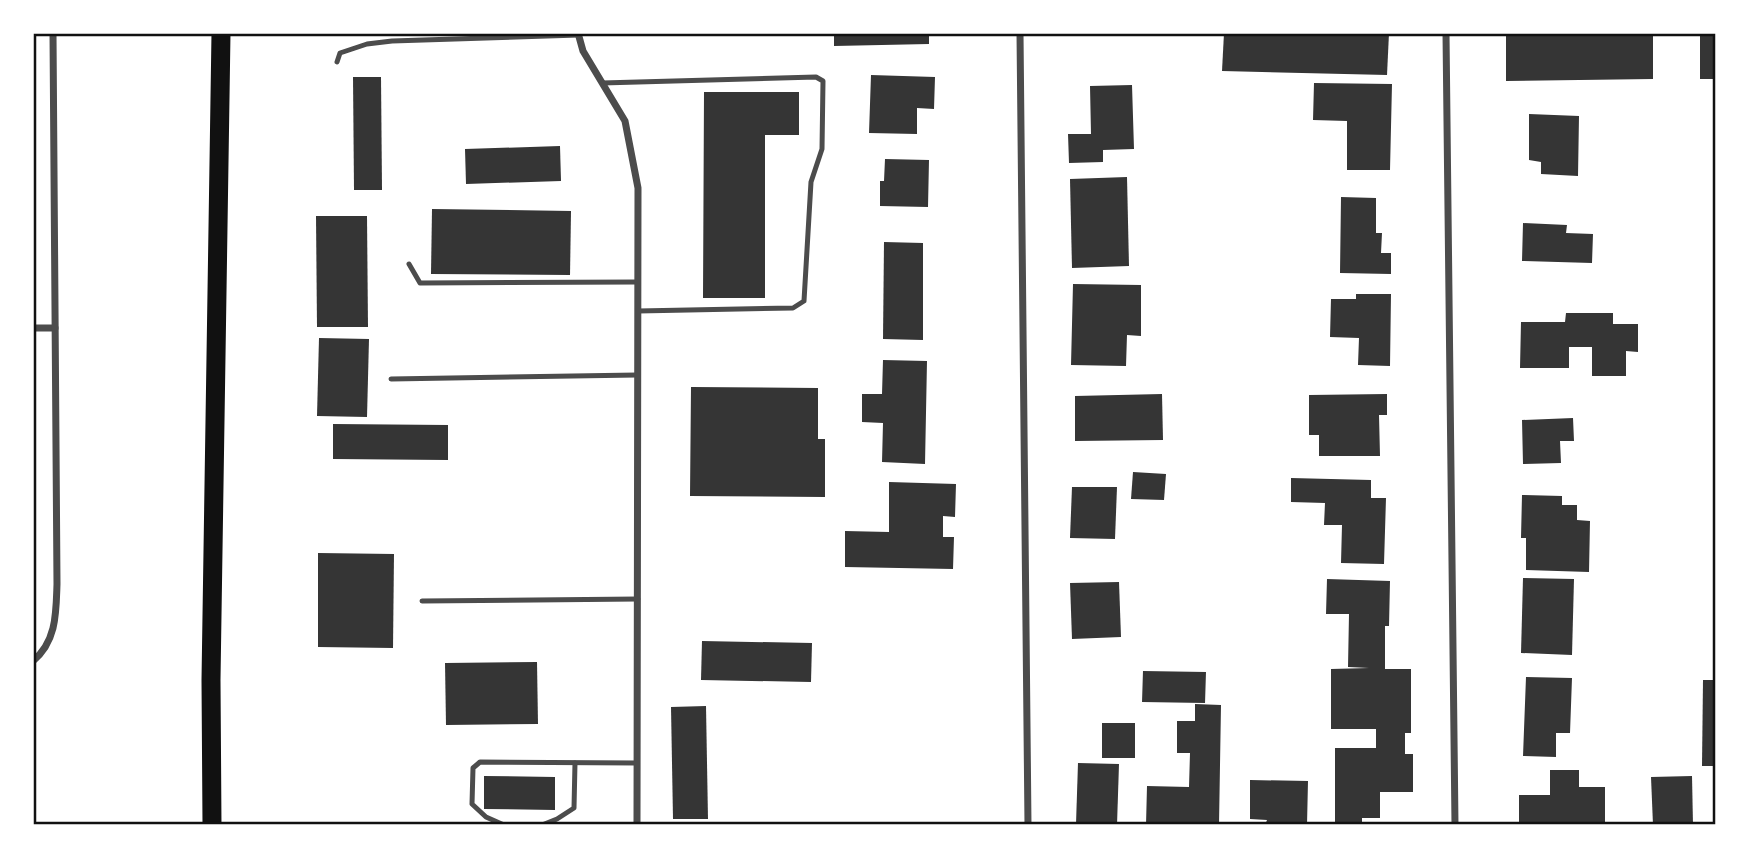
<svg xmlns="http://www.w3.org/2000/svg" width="1749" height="858" font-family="'Golos Text',sans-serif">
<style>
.building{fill:#353535}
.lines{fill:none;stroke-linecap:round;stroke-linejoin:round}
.service{stroke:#4c4c4c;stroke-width:5}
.minor{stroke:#4c4c4c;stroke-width:7}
.trunk{stroke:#111;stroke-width:19}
.neatline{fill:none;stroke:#111;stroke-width:2.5}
</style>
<rect width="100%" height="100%" fill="#fff"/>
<g class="building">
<path d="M834,33H929V44L834,46Z"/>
<path d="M1224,33H1389L1387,75L1222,71Z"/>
<rect x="1700" y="33" width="16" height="46"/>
<path d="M1506,34H1653V79L1506,81Z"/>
<path d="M871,75L935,77L934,109L917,108V134L869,133Z"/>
<path d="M353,77H381L382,190H354Z"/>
<path d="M1314,83L1392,84L1390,170H1347V121L1313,120Z"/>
<path d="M1132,85L1134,149L1103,150V162L1069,163L1068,134H1091L1090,86Z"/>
<path d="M704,92H799V135H765V298H703Z"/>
<path d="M1529,114L1579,116L1578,176L1541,174V162L1529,160Z"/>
<path d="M560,146L561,181L466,184L465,149Z"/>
<path d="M885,159L929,160L928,207L880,206V181H884Z"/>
<path d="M1127,177L1129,266L1072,268L1070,179Z"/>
<path d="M1341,197L1376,198V233H1382L1381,253H1391V274L1340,273Z"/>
<path d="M432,209L571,211L570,275L431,274Z"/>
<path d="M316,216H367L368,327H317Z"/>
<path d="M1523,223L1567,225L1566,233L1593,234L1592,263L1522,261Z"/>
<path d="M884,242L923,243V340L883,339Z"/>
<path d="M1073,284L1141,285V336L1127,335L1126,366L1071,365Z"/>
<path d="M1356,294H1391L1390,366L1358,365L1359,338L1330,337L1331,299H1356Z"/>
<path d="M1566,313H1613V324H1638V352L1626,351V376H1592V347H1569V368H1520L1521,322H1565Z"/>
<path d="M319,338L369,339L367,417L317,416Z"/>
<path d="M883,360L927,361L925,464L882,462L883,423L862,422V394H882Z"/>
<path d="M691,387L818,388V439H825V497L690,496Z"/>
<path d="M1162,394L1163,440L1075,441V396Z"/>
<path d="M1387,394V415H1379L1380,456H1319V435H1309V395Z"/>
<path d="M1573,418L1574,441H1560L1561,463L1523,464L1522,420Z"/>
<path d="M333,424L448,425V460L333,459Z"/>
<path d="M1133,472L1166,474L1164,500L1131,499Z"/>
<path d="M1291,478L1371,480V498H1386L1384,564L1341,563L1342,525H1324L1325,503L1291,502Z"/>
<path d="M889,482L956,484L955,517L943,516V537H954L953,569L845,567V531L889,532Z"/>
<path d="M1072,487H1117L1115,539L1070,538Z"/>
<path d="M1522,495L1562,496V505H1577V520L1590,521L1589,572L1526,570V538H1521Z"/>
<path d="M318,553L394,554L393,648L318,647Z"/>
<path d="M1523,578L1574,579L1572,655L1521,653Z"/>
<path d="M1327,579L1390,581L1389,626H1385V669H1411V733H1405V754H1413V792H1380V818H1362V825H1335V748H1376V729H1331V669L1369,668L1348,667L1349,614H1326Z"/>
<path d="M1119,582L1121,637L1072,639L1070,583Z"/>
<path d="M702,641L812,643L811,682L701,680Z"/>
<path d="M537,662L538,724L446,725L445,663Z"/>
<path d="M1143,671L1206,672L1205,703L1142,702Z"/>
<path d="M1526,677L1572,678L1570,733H1556V757L1523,756Z"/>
<path d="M1703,680H1716V766H1702Z"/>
<path d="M1195,704L1221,705L1219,825H1146L1147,786L1189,787L1190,753H1177V721H1195Z"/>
<path d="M706,706L708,819H673L671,707Z"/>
<rect x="1102" y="723" width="33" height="35"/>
<path d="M1078,763L1119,764L1117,825L1076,824Z"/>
<path d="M1550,770H1579V787H1605V825H1519V795H1550Z"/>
<path d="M484,776L555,777V810L484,809Z"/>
<path d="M1692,776L1693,825H1653L1651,777Z"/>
<path d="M1250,780L1308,781L1307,825H1265L1267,820L1250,819Z"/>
</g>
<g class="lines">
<g class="service">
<path d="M337,62L340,53L367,44L392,41L579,35"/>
<path d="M602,83L816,77L823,81L822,149L811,182L804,301L793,308L638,311"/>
<path d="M409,264L420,283L637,282"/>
<path d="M391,379L637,375"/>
<path d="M422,601L638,599"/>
<path d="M504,825L486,817L472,804L473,768L480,762L637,763"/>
<path d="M542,825L557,819L574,808L575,763"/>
</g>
<g class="minor">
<path d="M578,33L583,51L625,121L638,188L637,825"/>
<path d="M1020,33L1028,825"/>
<path d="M1446,33L1455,825"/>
<path d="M33,328H55"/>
<path d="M33,661C57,641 56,612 57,584L53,33"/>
</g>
<path class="trunk" d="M212,825L211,680L221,33"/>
</g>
<rect width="1749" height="858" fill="none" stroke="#ffffff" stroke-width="70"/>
<rect x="35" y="35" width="1679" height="788" class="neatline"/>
</svg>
